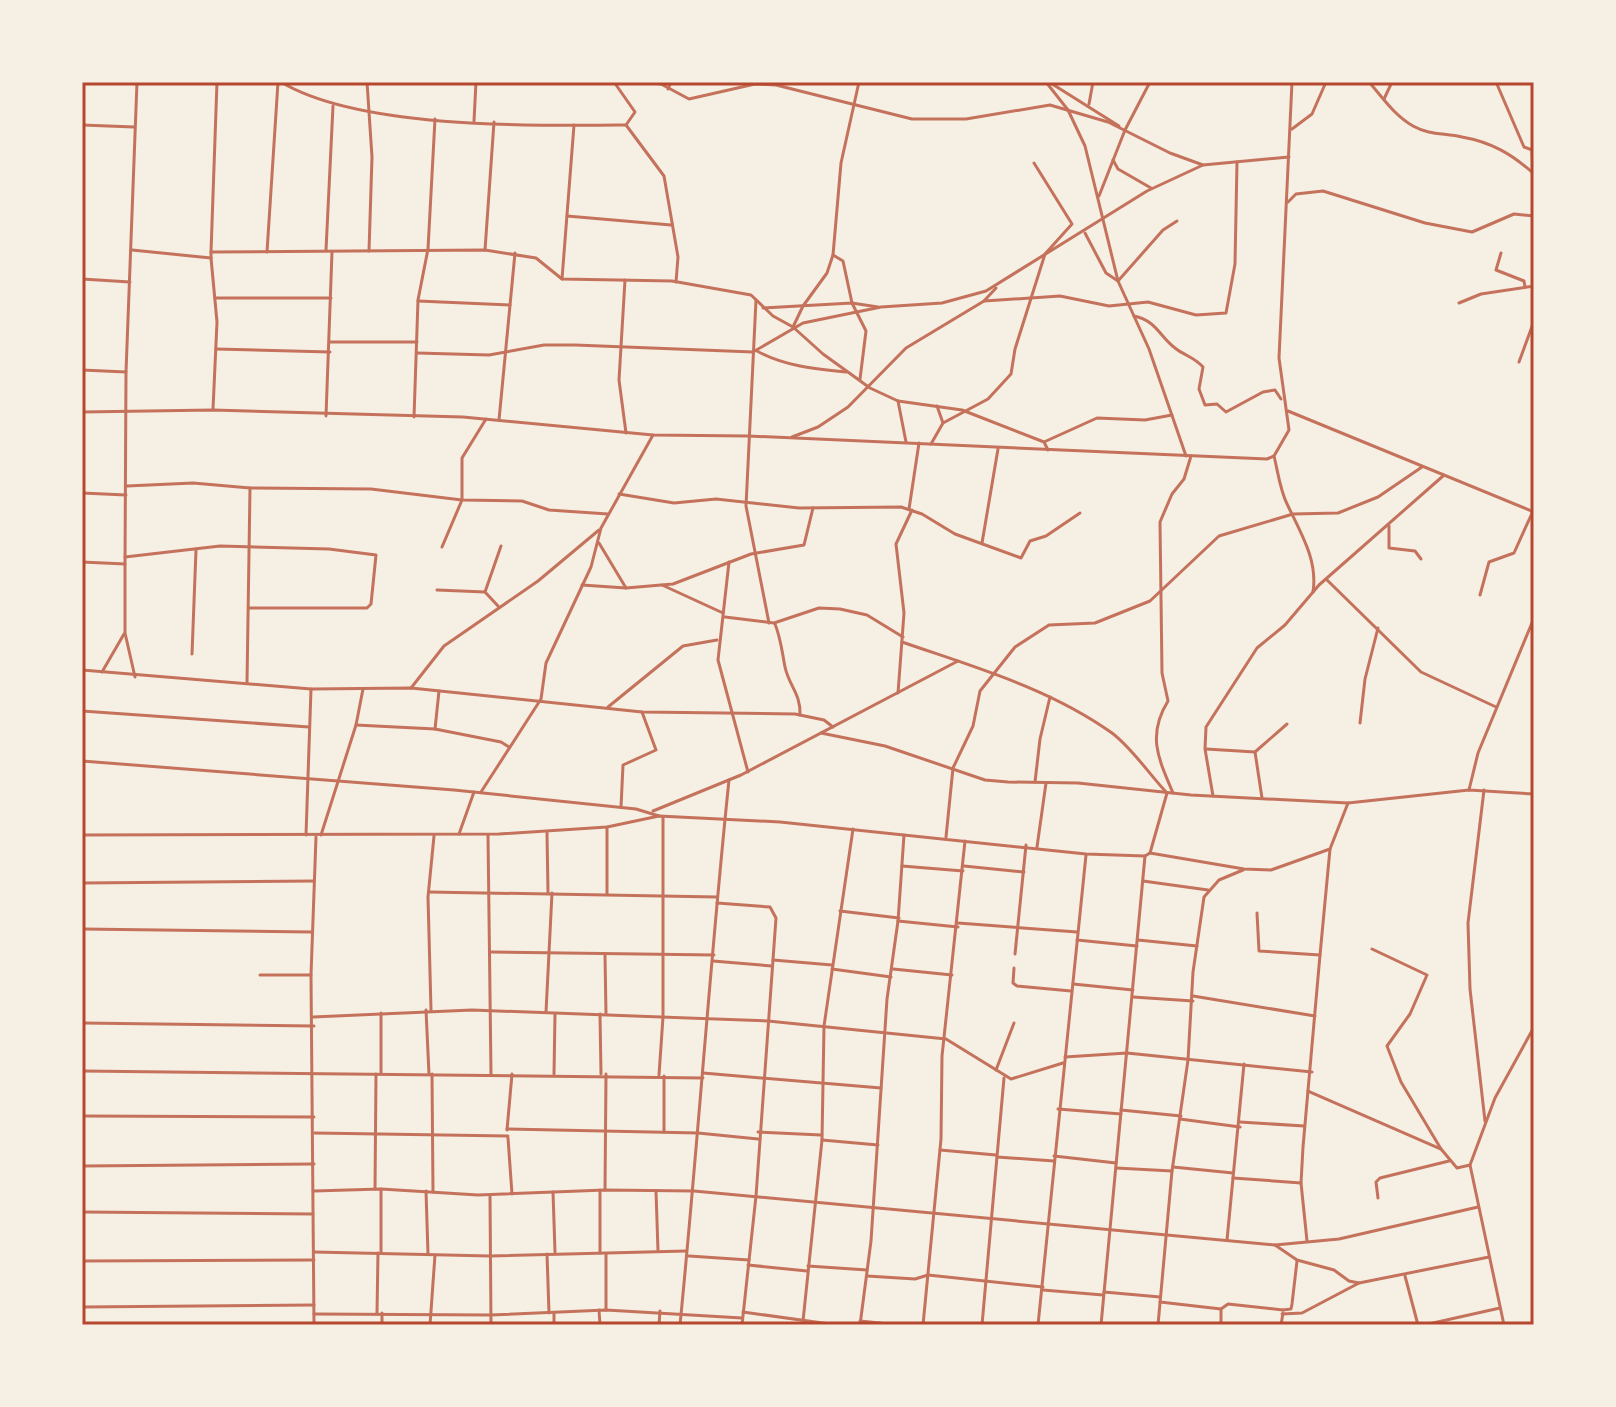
<svg xmlns="http://www.w3.org/2000/svg" width="1616" height="1407" font-family="'IBM Plex Sans',sans-serif">
<style>
.lines{fill:none;stroke-linecap:round;stroke-linejoin:round}
.minor{stroke:#c5725c;stroke-width:3}
.neatline{fill:none;stroke:#b5482f;stroke-width:3}
</style>
<rect width="100%" height="100%" fill="#f6efe4"/>
<g class="lines">
<g class="minor">
<path d="M281,82C359,129 533,126 626,125L635,112L614,82"/>
<path d="M367,82L372,157L369,251"/>
<path d="M643,82L661,84L689,99L755,84L776,85L912,119H966L1050,105L1108,122L1170,153L1203,165L1289,157"/>
<path d="M1046,82L1068,110L1085,146L1118,281L1149,349L1186,456"/>
<path d="M1049,82L1119,126"/>
<path d="M1369,82C1383,98 1394,115 1413,126C1429,135 1444,133 1462,137C1491,142 1512,154 1534,174"/>
<path d="M1496,82L1524,147L1532,150L1533,173"/>
<path d="M668,89L671,82"/>
<path d="M1384,99L1392,82"/>
<path d="M1089,104L1093,82"/>
<path d="M474,121L476,82"/>
<path d="M82,125L134,127"/>
<path d="M626,125L664,176L678,257L676,282"/>
<path d="M1292,129L1312,114L1326,82"/>
<path d="M1532,150L1534,139"/>
<path d="M1113,160L1118,169L1151,188"/>
<path d="M1099,196L1125,130L1150,82"/>
<path d="M1288,202L1296,194L1323,191L1425,223L1472,232L1514,214L1534,216"/>
<path d="M567,216L671,225"/>
<path d="M1085,233L1106,273L1118,281"/>
<path d="M132,250L211,258"/>
<path d="M326,250L333,106"/>
<path d="M485,250L494,122"/>
<path d="M211,252L217,82"/>
<path d="M267,252L278,82"/>
<path d="M1501,253L1496,270L1524,281L1525,287"/>
<path d="M833,255L843,261L852,303L866,331L860,379"/>
<path d="M211,258V252L485,250L536,258L562,279L672,281L751,295L773,316L793,327L823,354L870,388L898,401L962,410L1044,442L1048,450"/>
<path d="M211,258L217,322L213,409"/>
<path d="M82,279L130,282"/>
<path d="M562,279L574,125"/>
<path d="M625,280L619,380L626,433"/>
<path d="M1118,281L1163,230L1177,221"/>
<path d="M215,298H331"/>
<path d="M756,300L746,506L769,623"/>
<path d="M418,301L510,305"/>
<path d="M984,301L1060,296L1109,306L1148,302L1196,315L1226,313L1235,264L1237,162"/>
<path d="M1459,303L1481,294L1534,286"/>
<path d="M763,308L852,303L878,307"/>
<path d="M1134,316C1157,321 1159,336 1175,348C1185,356 1194,357 1203,367L1199,389L1205,405L1217,404L1226,412L1263,392L1275,390L1281,399"/>
<path d="M793,327L803,306L827,273L833,255L841,163L859,82"/>
<path d="M330,342H417"/>
<path d="M216,349L330,352"/>
<path d="M757,351C784,366 815,369 846,372"/>
<path d="M417,353L489,355L544,345H575L753,352L803,323L881,307L942,303L986,291L1147,191L1203,165"/>
<path d="M1519,362L1534,321"/>
<path d="M82,370L126,372"/>
<path d="M898,401L906,442"/>
<path d="M937,406L943,423"/>
<path d="M1288,411L1534,512"/>
<path d="M82,412L213,410L463,417L653,435L748,436L1267,459L1274,456L1289,430L1279,358L1292,82"/>
<path d="M326,416L332,252"/>
<path d="M414,417L418,300L428,249L435,119"/>
<path d="M499,420L515,253"/>
<path d="M792,437L818,427L848,407L906,348L984,301L996,288"/>
<path d="M1044,442L1097,418L1145,420L1172,415"/>
<path d="M931,444L943,423L988,399L1011,374L1015,349L1045,254L1072,224L1034,163"/>
<path d="M1274,456C1278,472 1280,491 1288,506C1301,533 1318,561 1313,592"/>
<path d="M127,486L193,483L250,488L371,489L462,500L522,501L549,510L608,514"/>
<path d="M82,493L126,495"/>
<path d="M619,494L674,503L716,499L799,508L901,507L922,514L955,534L1021,558L1030,541L1046,536L1080,513"/>
<path d="M909,509L919,443"/>
<path d="M1389,526V548L1415,551L1421,559"/>
<path d="M599,543L626,588"/>
<path d="M982,543L998,449"/>
<path d="M442,547L462,500V458L486,419"/>
<path d="M125,557L220,546L329,549L376,555L371,604L367,608H249"/>
<path d="M82,562L125,564"/>
<path d="M729,562L718,660L748,772"/>
<path d="M1327,580L1421,672L1496,707"/>
<path d="M582,585L626,588L673,584L751,554L804,545L813,508"/>
<path d="M662,585L723,613"/>
<path d="M437,590L485,592L498,606"/>
<path d="M485,592L501,546"/>
<path d="M1480,595L1489,562L1514,553L1533,511"/>
<path d="M725,617L774,623L819,608L840,609L867,615L903,637"/>
<path d="M775,624C781,639 782,652 785,667C789,686 801,694 800,715"/>
<path d="M902,642C974,667 1049,688 1112,733C1132,748 1149,774 1167,793L1150,853"/>
<path d="M192,654L196,550"/>
<path d="M82,670L311,689L411,688L642,712L795,714L824,720L833,727"/>
<path d="M102,672L124,634"/>
<path d="M135,677L125,633V564L126,372L137,82"/>
<path d="M247,683L250,488"/>
<path d="M411,688L444,646L538,581L599,530"/>
<path d="M898,693L904,613L896,544L912,510"/>
<path d="M608,707L683,646L717,640"/>
<path d="M82,711L309,727"/>
<path d="M1360,723L1365,679L1378,628"/>
<path d="M356,725L435,729L501,742L509,747"/>
<path d="M435,729L439,691"/>
<path d="M821,733L885,746L985,780L1008,782L1078,783L1191,795L1348,803L1469,790L1534,794"/>
<path d="M1206,749L1255,752L1287,724"/>
<path d="M1255,752L1262,798"/>
<path d="M82,761L454,790L636,809L659,816"/>
<path d="M1035,782L1040,739L1050,697"/>
<path d="M1469,790L1478,753L1534,618"/>
<path d="M1484,790L1468,923L1470,989L1485,1121"/>
<path d="M481,792L541,699L546,663L591,567L601,528L653,435"/>
<path d="M1173,793C1158,758 1147,735 1168,701L1162,673L1160,522L1172,494L1184,479L1191,456"/>
<path d="M1213,796L1205,749L1206,727L1257,648L1285,625L1319,585L1443,476"/>
<path d="M621,807L623,765L656,750L642,712"/>
<path d="M653,811L741,775L958,661"/>
<path d="M607,827V894"/>
<path d="M547,833L548,893"/>
<path d="M459,834L474,792"/>
<path d="M82,835L499,834L607,827L659,816L780,822L1086,854L1145,856L1150,853L1244,869L1271,870L1330,849"/>
<path d="M306,835L311,689"/>
<path d="M321,835L356,725L363,689"/>
<path d="M488,835L491,1074"/>
<path d="M946,837L953,768L973,726L980,691L1015,647L1049,625L1095,623L1150,601L1219,536L1293,514L1338,513L1378,497L1422,467"/>
<path d="M1037,847L1046,783"/>
<path d="M902,866L963,871"/>
<path d="M964,866L1024,872"/>
<path d="M1143,881L1208,890"/>
<path d="M82,883L314,881"/>
<path d="M429,892L717,897"/>
<path d="M717,903L770,907L776,918L756,1196L742,1325"/>
<path d="M840,911L899,918"/>
<path d="M1257,913L1259,951L1320,955"/>
<path d="M898,921L958,927"/>
<path d="M958,923L1077,932"/>
<path d="M82,929L312,932"/>
<path d="M1077,940L1137,946"/>
<path d="M1138,940L1197,946"/>
<path d="M1372,949L1427,975L1410,1014L1387,1046L1401,1082L1441,1149"/>
<path d="M491,952L714,955"/>
<path d="M1015,954L1026,845"/>
<path d="M605,955L606,1014"/>
<path d="M773,960L832,965"/>
<path d="M713,961L772,966"/>
<path d="M1014,968L1013,983L1017,986L1071,991"/>
<path d="M832,969L891,977"/>
<path d="M893,969L952,975"/>
<path d="M260,975H311"/>
<path d="M1073,984L1133,990"/>
<path d="M1193,996L1315,1016"/>
<path d="M1133,997L1193,1001"/>
<path d="M426,1010L429,1074"/>
<path d="M431,1010L428,897L434,836"/>
<path d="M546,1012L552,893"/>
<path d="M600,1014L601,1074"/>
<path d="M313,1017L472,1010L768,1021L946,1039L1011,1079L1063,1063"/>
<path d="M82,1023L314,1026"/>
<path d="M1065,1057L1127,1053L1312,1072"/>
<path d="M996,1070L1014,1023"/>
<path d="M82,1071L703,1078"/>
<path d="M381,1073V1013"/>
<path d="M703,1073L881,1088"/>
<path d="M432,1074L433,1192"/>
<path d="M554,1074L555,1014"/>
<path d="M659,1075L663,1017V817"/>
<path d="M1308,1091L1441,1149L1457,1168L1470,1165L1495,1098L1534,1027"/>
<path d="M1058,1109L1121,1114"/>
<path d="M1121,1110L1181,1116"/>
<path d="M82,1116L314,1117"/>
<path d="M1180,1119L1240,1127"/>
<path d="M1240,1122L1304,1126"/>
<path d="M507,1129L698,1133L758,1139"/>
<path d="M507,1130L512,1074"/>
<path d="M664,1132V1076"/>
<path d="M758,1132L821,1135"/>
<path d="M315,1133L508,1136"/>
<path d="M508,1138L512,1194"/>
<path d="M822,1140L878,1145"/>
<path d="M940,1150L996,1155"/>
<path d="M1054,1156L1116,1163"/>
<path d="M997,1157L1054,1161"/>
<path d="M1470,1165L1504,1325"/>
<path d="M82,1166L314,1164"/>
<path d="M1173,1167L1233,1173"/>
<path d="M1116,1168L1172,1171"/>
<path d="M1233,1178L1301,1183"/>
<path d="M375,1189L376,1074"/>
<path d="M381,1189V1253"/>
<path d="M605,1190L606,1074"/>
<path d="M314,1191L381,1189L478,1195L605,1190L694,1191L1275,1245L1297,1260L1334,1270L1349,1281L1359,1283L1489,1257"/>
<path d="M426,1191L428,1254"/>
<path d="M656,1191L658,1251"/>
<path d="M553,1192L555,1252"/>
<path d="M490,1195L491,1325"/>
<path d="M1378,1198L1376,1182L1380,1178L1449,1161"/>
<path d="M82,1212L313,1214"/>
<path d="M1227,1240L1244,1064"/>
<path d="M1307,1241L1301,1183L1303,1147L1320,955L1330,849L1348,803"/>
<path d="M1275,1245L1339,1239L1478,1207"/>
<path d="M314,1252L490,1256L686,1251"/>
<path d="M600,1253V1190"/>
<path d="M547,1254L549,1313"/>
<path d="M689,1256L749,1260"/>
<path d="M82,1261L314,1260"/>
<path d="M748,1265L807,1271"/>
<path d="M808,1266L867,1270"/>
<path d="M867,1276L915,1279L928,1275L1043,1287"/>
<path d="M1405,1276L1418,1325"/>
<path d="M1043,1290L1103,1295"/>
<path d="M1104,1292L1160,1297"/>
<path d="M1160,1302L1221,1309L1228,1304L1283,1310"/>
<path d="M82,1307L314,1305"/>
<path d="M599,1310L600,1325"/>
<path d="M606,1310V1254"/>
<path d="M1283,1310L1291,1309L1292,1304L1297,1261"/>
<path d="M743,1312L837,1325"/>
<path d="M377,1313L378,1253"/>
<path d="M382,1313V1325"/>
<path d="M314,1314L490,1315L606,1310L742,1318"/>
<path d="M1282,1314L1302,1313L1359,1283"/>
<path d="M803,1321L822,1140L824,1026L853,829"/>
<path d="M860,1321L899,1325"/>
<path d="M314,1325L311,975L316,837"/>
<path d="M430,1325L435,1255"/>
<path d="M554,1325V1313"/>
<path d="M659,1325L660,1311"/>
<path d="M680,1325C698,1143 710,962 729,780"/>
<path d="M860,1325L871,1241L887,999L898,921L904,835"/>
<path d="M923,1325L941,1139L942,1056L965,841"/>
<path d="M982,1325L1004,1078"/>
<path d="M1038,1325L1086,855"/>
<path d="M1101,1325L1145,856"/>
<path d="M1158,1325L1172,1171L1188,1060L1193,972L1204,897L1219,880L1243,870"/>
<path d="M1221,1325V1309"/>
<path d="M1281,1325L1283,1313"/>
<path d="M1424,1325L1500,1308"/>
</g>
</g>
<rect width="1616" height="1407" fill="none" stroke="#f6efe4" stroke-width="168"/>
<rect x="84" y="84" width="1448" height="1239" class="neatline"/>
</svg>
